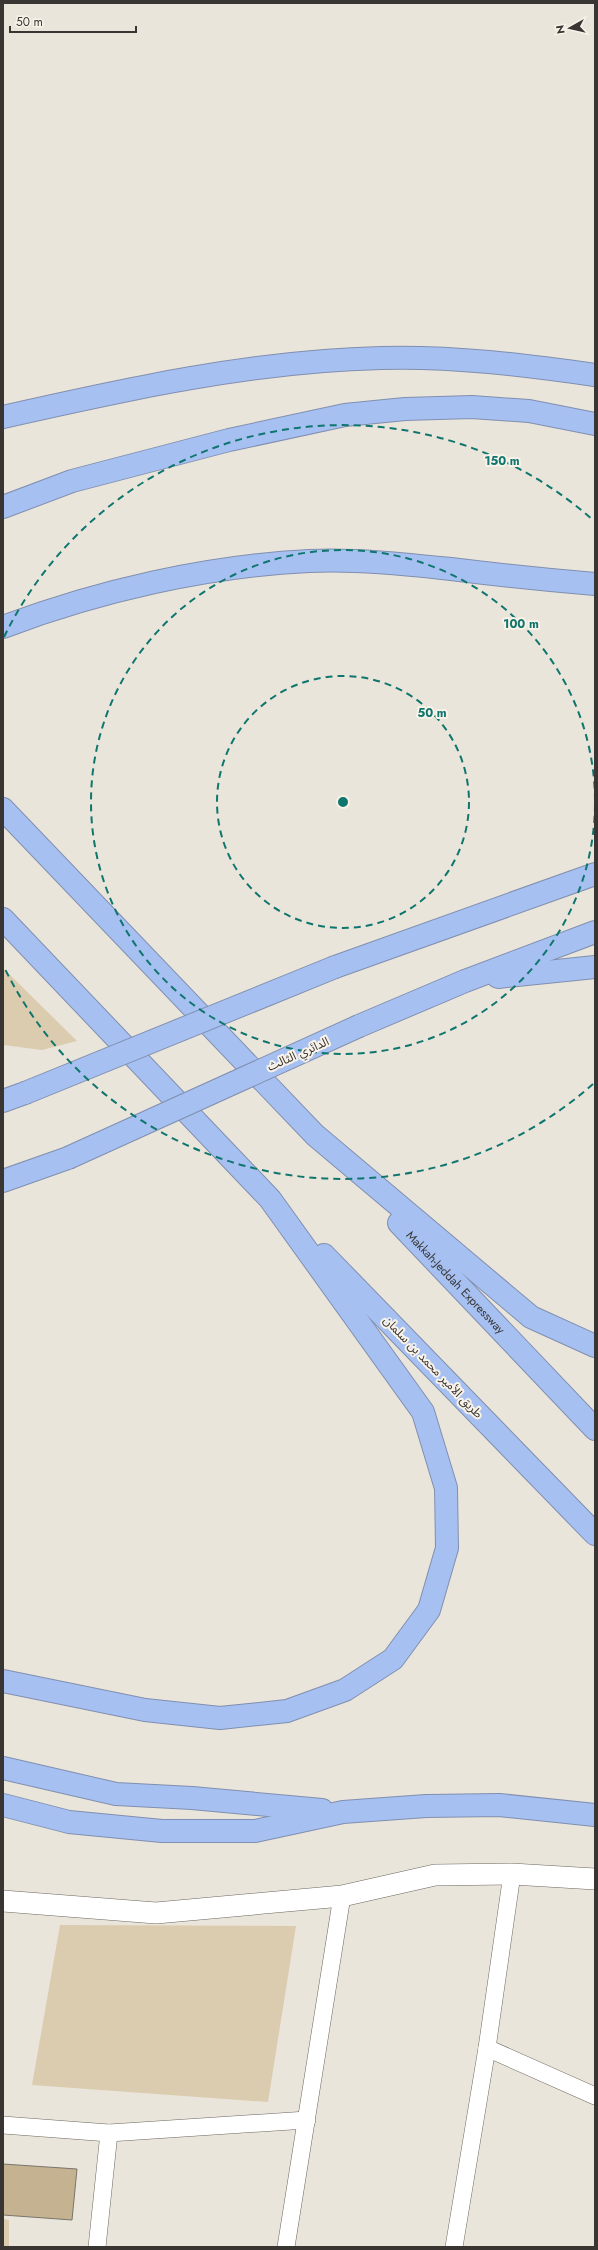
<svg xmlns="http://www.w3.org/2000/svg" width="598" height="2250" font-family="Jost,'Noto Sans Arabic',sans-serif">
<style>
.green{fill:#dcccaf}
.building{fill:#c4b290;stroke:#7a756c}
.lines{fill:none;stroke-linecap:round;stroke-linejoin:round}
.minor-casing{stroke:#6d685f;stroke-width:18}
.tertiary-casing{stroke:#6d685f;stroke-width:22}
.motorway-casing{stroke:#808faf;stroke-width:24}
.minor{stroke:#fff;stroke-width:17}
.tertiary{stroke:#fff;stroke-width:21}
.motorway{stroke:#a6c0f2;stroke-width:22}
.motorway-bridge-casing{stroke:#808faf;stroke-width:24;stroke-linecap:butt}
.motorway-bridge{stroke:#a6c0f2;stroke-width:22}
.ring{fill:none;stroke:#0f766e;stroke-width:2;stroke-dasharray:7 5}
.labels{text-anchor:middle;stroke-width:4;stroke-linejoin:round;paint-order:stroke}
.street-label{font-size:12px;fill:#383532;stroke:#f8f2e8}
.centre{fill:#0f766e;stroke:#f8f2e8;stroke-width:2}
.ring-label{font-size:12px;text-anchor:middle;font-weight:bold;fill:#0f766e;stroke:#f8f2e8;stroke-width:4;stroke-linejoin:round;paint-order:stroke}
</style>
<rect width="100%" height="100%" fill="#eae5db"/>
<g class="green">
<path d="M3,968L77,1041L42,1050L3,1045Z"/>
<path d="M60,1925L296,1926L268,2102L32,2085Z"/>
<path d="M3,2219L9,2220V2247H3Z"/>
</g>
<path class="building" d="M3,2164L77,2169L72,2220L3,2215Z"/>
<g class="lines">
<defs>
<g id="minor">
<path d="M487,2048L595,2096"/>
<path d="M3,2125L109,2133L307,2120"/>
<path d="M97,2247L109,2133"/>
<path d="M286,2247L342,1896"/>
<path d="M454,2247L487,2048L512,1874"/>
</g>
<path id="tertiary" d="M3,1901L156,1913L342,1896L435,1875L512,1874L595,1879"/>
<g id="motorway">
<path d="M3,417C127,389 253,361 381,358C453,356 525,365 595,375"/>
<path d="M3,507L72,481L229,440L345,415L405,409L472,407L529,411L595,424"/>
<path d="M3,627C98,591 207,566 309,561C356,559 404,564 451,569C499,575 547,580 595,584"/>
<path d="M3,809L315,1135L531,1317L595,1346"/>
<path d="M3,919L270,1199L423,1412L446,1488L447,1548L429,1610L393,1659L345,1690L287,1711L220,1718L145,1710L3,1681"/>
<path d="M335,967L595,874"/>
<path d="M498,977L595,967"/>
<path d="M359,1026L465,981L595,932"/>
<path d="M3,1101L25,1093"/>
<path d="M3,1181L68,1158"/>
<path id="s1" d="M399,1223L595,1429"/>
<path d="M324,1255L595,1534"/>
<path d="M3,1768L116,1794L192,1798L322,1810"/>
<path d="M3,1805L69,1822L162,1831H255L343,1812L426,1806L499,1805L595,1815"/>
</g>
</defs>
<use href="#minor" class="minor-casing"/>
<use href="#tertiary" class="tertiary-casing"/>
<use href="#motorway" class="motorway-casing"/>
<use href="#minor" class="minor"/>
<use href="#tertiary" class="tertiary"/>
<use href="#motorway" class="motorway"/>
<defs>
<g id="motorway-bridge">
<path d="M25,1093L335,967"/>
<path d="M68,1158L359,1026"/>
</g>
</defs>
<use href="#motorway-bridge" class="motorway-bridge-casing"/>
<use href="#motorway-bridge" class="motorway-bridge"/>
</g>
<g class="ring">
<circle cx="343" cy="802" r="126"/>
<path d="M595 804A252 252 0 1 1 595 800"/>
<path d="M593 1084A377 377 0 0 1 4 967M4 637A377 377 0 0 1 593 520"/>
</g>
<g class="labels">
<g class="street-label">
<text transform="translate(298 1054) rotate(-24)" y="4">الدائري الثالث</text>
<text dy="4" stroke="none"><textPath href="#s1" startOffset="82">Makkah-Jeddah Expressway</textPath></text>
<text transform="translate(433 1367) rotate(46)" y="4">طريق الأمير محمد بن سلمان</text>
</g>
</g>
<circle cx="343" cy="802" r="6" class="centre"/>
<g class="ring-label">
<text x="502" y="465">150 m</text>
<text x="521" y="628">100 m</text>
<text x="432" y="717">50 m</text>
</g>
<rect width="598" height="2250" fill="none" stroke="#383532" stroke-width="8"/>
<g transform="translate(570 28) rotate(262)" stroke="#f8f2e8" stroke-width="3" paint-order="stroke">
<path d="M0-3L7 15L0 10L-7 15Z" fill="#383532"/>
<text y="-6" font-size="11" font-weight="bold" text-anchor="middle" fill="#383532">N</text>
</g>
<path d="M10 26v6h126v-6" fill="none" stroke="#383532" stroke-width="2"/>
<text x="16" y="26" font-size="12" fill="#383532" stroke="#f8f2e8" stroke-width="3" paint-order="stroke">50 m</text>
</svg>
